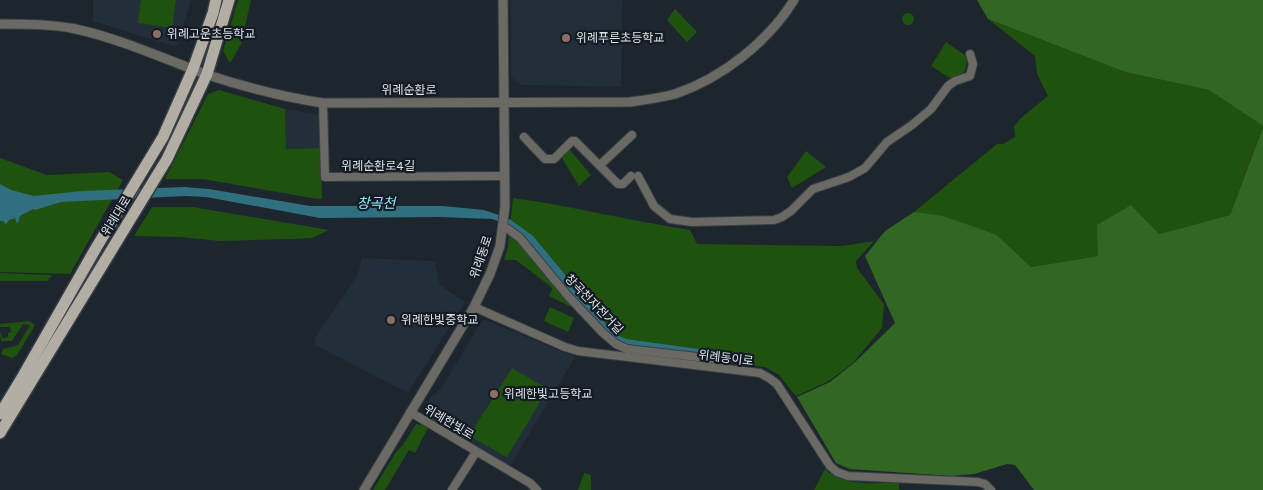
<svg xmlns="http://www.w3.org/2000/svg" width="1263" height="490" font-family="Figtree,'Noto Sans KR',sans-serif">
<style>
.built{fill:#232e3b}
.green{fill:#1f520f}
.forest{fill:#316723}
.water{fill:#306f80}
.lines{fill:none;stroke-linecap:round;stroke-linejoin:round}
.minor-casing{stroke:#383f47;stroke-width:10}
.tertiary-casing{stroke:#383f47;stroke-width:11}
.primary-casing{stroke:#383f47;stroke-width:14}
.minor{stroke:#6b6963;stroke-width:8}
.tertiary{stroke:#6b6963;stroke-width:9}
.primary{stroke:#b3aea3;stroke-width:11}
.education-dot{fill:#8d6e63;stroke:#141b23;stroke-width:2}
.labels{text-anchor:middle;stroke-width:4.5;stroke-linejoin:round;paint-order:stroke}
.poi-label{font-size:12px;fill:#dde2e8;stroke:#141b23;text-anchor:start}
.street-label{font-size:12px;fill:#dde2e8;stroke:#141b23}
.water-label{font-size:14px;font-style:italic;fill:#93e6fe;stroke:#141b23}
</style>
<rect width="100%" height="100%" fill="#1d252d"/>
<g class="built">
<path d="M93,0H191L176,47L93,21Z"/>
<path d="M511,0H622L621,87L521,85L511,77Z"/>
<path d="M285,109L320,115L321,148L286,149Z"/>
<path d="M362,258L435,261L440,285L465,302L408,393L315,345V338L358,274Z"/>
<path d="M483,319L575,357L510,466L425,416V408L430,398L441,389Z"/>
</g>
<g class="green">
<path d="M141,0H176L172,28L138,23Z"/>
<path d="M238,0H251L241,44L230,63L223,51Z"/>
<path d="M675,9L697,32L687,42L667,20Z"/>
<circle cx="908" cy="19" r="6"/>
<path d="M988,19L1125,72L1209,90L1263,126L1230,215L1159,234L1098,256L1031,267L997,235L914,212L997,144H1003L1015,137L1014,126L1021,118L1048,96L1037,74L1035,56Z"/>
<path d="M946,42L966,56C968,67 965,76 953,80L931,66Z"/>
<path d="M219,90L285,109L286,149L321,148L322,199L312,198L203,179H165L208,94Z"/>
<path d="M570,150L591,175L579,186L562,158Z"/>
<path d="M806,151L826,167L792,188L787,177Z"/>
<path d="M0,158L47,175L109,172L123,180L70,274L0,272Z"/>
<path d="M513,198C572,206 631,221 690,230L697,244L842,246L874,241L856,261L857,268L884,304L882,328L853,363L829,381L796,396L779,375L765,367L624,350L582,312L549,296L552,289L550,286L516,260H504L508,247Z"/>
<path d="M152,207H193L329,230L312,238L292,239L220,241L180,237L134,236Z"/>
<path d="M0,273L50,275L52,276L47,281H0Z"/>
<path d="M550,307L574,318L568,332L544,321Z"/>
<path d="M29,321L34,324V327L17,355L12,358L1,354L3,349L18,345L30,325L23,324L12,341H1L0,333H1L2,338L8,337V333L11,332L10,327H0V324Z"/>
<path d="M512,368L548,389L507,457L469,436Z"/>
<path d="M416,424L422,425L428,428L415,453L409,450L385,490H373L396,452L403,445Z"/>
<path d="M825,469C841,486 877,484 899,482V490H814Z"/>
<path d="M584,473L591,475V490H578Z"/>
</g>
<g class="forest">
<path d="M977,0H1263V126L1209,90L1125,72L988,19Z"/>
<path d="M1263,127V490H1034L1015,465L1007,464L974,474L951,476L850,469L836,463L797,397L830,382L854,363L895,323L865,256L885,231L914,212L943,216L997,235L1031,267L1098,256L1097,225L1131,205L1159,234L1230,215Z"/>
</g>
<path class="water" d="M0,184L11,190L34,196L82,191L184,187L209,189L310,206H443L484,210L508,218L533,236L614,334L626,339L705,350L704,355L627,344L621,343L611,337L570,295L534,247L509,225L492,219L439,217L320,218L206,197L185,196L61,202L35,210L33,209L20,216L18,223H17L15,218L9,220L6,224L3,221H0Z"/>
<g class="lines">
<defs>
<g id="minor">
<path d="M323,103L325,177L505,176"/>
<path d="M524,137L545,159H554L572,141H575L618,184H623L631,176"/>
<path d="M600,165L632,135"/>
<path d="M638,176L654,206L670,219L692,222L774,220L782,217L791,211L813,189L849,177L865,168L887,142L912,125L931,109L948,86L955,81L970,76L973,64L970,54"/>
<path d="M508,229L520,238L568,296L603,333L616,344L627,349L714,359"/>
<path d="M474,307L565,347L578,351L760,373L769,378L777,384L830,466L837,472L848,476L978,482L985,484L991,490"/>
<path d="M410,412L530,483L537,490"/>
<path d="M452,490L476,452"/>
</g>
<g id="tertiary">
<path d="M0,24C25,24 51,24 76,29C120,39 163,58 205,74C244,87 283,97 323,103L630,102C645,100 660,98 675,94C722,78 768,42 794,0"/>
<path d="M364,490L474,307L490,274L500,246L505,206L503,0"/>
</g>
<g id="primary">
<path d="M0,414L23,376L96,248L163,137L193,69L213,13L216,0"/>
<path d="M0,433L167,159L207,74L229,0"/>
</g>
</defs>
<use href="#minor" class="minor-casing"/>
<use href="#tertiary" class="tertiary-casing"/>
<use href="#primary" class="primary-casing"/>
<use href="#minor" class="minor"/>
<use href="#tertiary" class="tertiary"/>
<use href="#primary" class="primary"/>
</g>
<g class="education-dot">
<circle cx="157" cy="34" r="5"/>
<circle cx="566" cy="38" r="5"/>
<circle cx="391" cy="320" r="5"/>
<circle cx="494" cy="394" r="5"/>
</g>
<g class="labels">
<g class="poi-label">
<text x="167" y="38">위례고운초등학교</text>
<text x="576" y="42">위례푸른초등학교</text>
<text x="401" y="324">위례한빛중학교</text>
<text x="504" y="398">위례한빛고등학교</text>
</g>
<g class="street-label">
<text x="409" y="94">위례순환로</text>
<text x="378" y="170">위례순환로4길</text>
<text transform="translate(116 216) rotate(-58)" y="4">위례대로</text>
<text transform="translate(481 257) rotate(-71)" y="4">위례동로</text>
<text transform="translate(594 304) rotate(46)" y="4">창곡천자전거길</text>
<text transform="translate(726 358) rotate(7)" y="4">위례동이로</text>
<text transform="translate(449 422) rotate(31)" y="4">위례한빛로</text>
</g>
<g class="water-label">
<text x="376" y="208">창곡천</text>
</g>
</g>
</svg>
